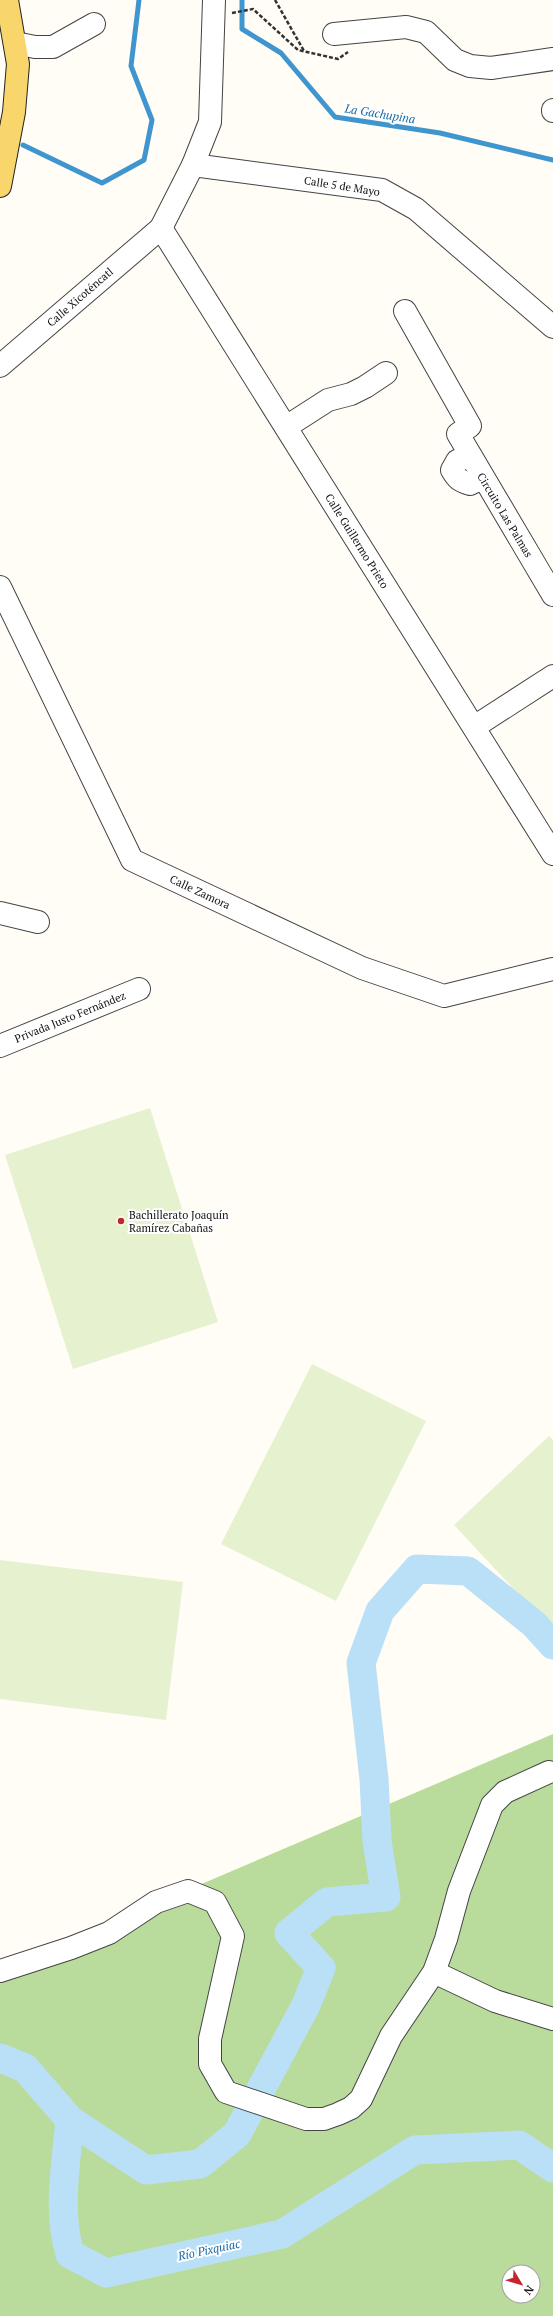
<svg xmlns="http://www.w3.org/2000/svg" width="553" height="2316" font-family="'PT Serif',serif">
<style>
.forest{fill:#b9dc9c;fill-rule:evenodd}
.pitch{fill:#e6f2cf}
.lines{fill:none;stroke-linecap:round;stroke-linejoin:round}
.stream{stroke:#3f96cf;stroke-width:5}
.river{stroke:#b9e0f7;stroke-width:29}
.minor-casing{stroke:#444;stroke-width:24}
.major-casing{stroke:#222;stroke-width:24}
.path{stroke:#333;stroke-width:2.5;stroke-dasharray:4 2;stroke-linecap:butt}
.minor{stroke:#fff;stroke-width:22}
.major{stroke:#f9d66b;stroke-width:22}
.poi-dot{fill:#c4262e;stroke:#fff;stroke-width:1.5}
.labels{text-anchor:middle;stroke-width:4;stroke-linejoin:round;paint-order:stroke}
.street-label{font-size:11px;fill:#111;stroke:#fff}
.poi-label{font-size:11px;fill:#111;stroke:#fff;text-anchor:start}
.water-label{font-size:12px;font-style:italic;fill:#1768a6;stroke:#fff}
</style>
<rect width="100%" height="100%" fill="#fffdf5"/>
<path class="forest" d="M553,1734V2316H0V1970ZM509,2272H533V2296H509Z"/>
<g class="pitch">
<path d="M150,1108L218,1322L73,1369L5,1155Z"/>
<path d="M312,1364L426,1421L336,1601L221,1544Z"/>
<path d="M549,1436L553,1440V1631L454,1525Z"/>
<path d="M0,1560L183,1582L166,1720L0,1699Z"/>
</g>
<g class="lines">
<g class="stream">
<path d="M242,0V29L281,53L335,117L440,133L553,160"/>
<path d="M23,145L102,183L144,160L152,120L131,66L139,0"/>
</g>
<g class="river">
<path d="M0,2058L25,2068L70,2120C66,2164 57,2211 70,2254L106,2273L282,2234L415,2150L519,2145L553,2168"/>
<path d="M70,2120L146,2170L200,2164L237,2134L306,2005L321,1968L289,1933L327,1902L386,1897L377,1841L374,1779L361,1663L380,1611L417,1569L468,1571L534,1624L553,1645"/>
</g>
<defs>
<g id="minor">
<path d="M334,34L406,27L426,32L455,60L470,66L491,68L553,59"/>
<path d="M15,43L35,47H53L94,24"/>
<path d="M553,111V110"/>
<path d="M193,165L382,190L416,209L553,327"/>
<path d="M161,228L553,854"/>
<path d="M405,311L470,426L458,434L553,595"/>
<path d="M0,366L161,228L193,165L210,122L214,0"/>
<path d="M286,427L328,400L351,394L365,387L386,373"/>
<path d="M470,455L457,461L452,470C457,479 460,481 470,484L482,478"/>
<path d="M0,587L132,860L362,968L444,996L553,969"/>
<path d="M474,727L553,676"/>
<path d="M0,913L38,922"/>
<path d="M0,1046L139,989"/>
<path d="M0,1971L71,1948L109,1933L156,1902L188,1891L215,1902L233,1936L210,2039V2064L226,2092L306,2119H324L338,2114L351,2108L361,2099L391,2036L434,1972L446,1939L459,1891L492,1805L505,1792L549,1772"/>
<path d="M434,1972L495,2001L553,2019"/>
</g>
<path id="major" d="M0,186L14,112L18,64L7,0"/>
</defs>
<use href="#minor" class="minor-casing"/>
<use href="#major" class="major-casing"/>
<g class="path">
<path d="M275,0L304,51"/>
<path d="M232,13L253,9L298,50L338,59L348,52"/>
</g>
<use href="#minor" class="minor"/>
<use href="#major" class="major"/>
</g>
<circle class="poi-dot" cx="121" cy="1221" r="4"/>
<g class="labels">
<g class="street-label">
<text transform="translate(342 186) rotate(9)" y="4">Calle 5 de Mayo</text>
<text transform="translate(80 297) rotate(-41)" y="4">Calle Xicoténcatl</text>
<text transform="translate(505 515) rotate(59)" y="4">Circuito Las Palmas</text>
<text transform="translate(357 541) rotate(58)" y="4">Calle Guillermo Prieto</text>
<text transform="translate(200 892) rotate(25)" y="4">Calle Zamora</text>
<text transform="translate(70 1017) rotate(-22)" y="4">Privada Justo Fernández</text>
</g>
<g class="poi-label">
<text x="129" y="1219">Bachillerato Joaquín<tspan x="129" dy="13">Ramírez Cabañas</tspan></text>
</g>
<g class="water-label">
<text transform="translate(380 114) rotate(9)" y="4">La Gachupina</text>
<text transform="translate(209 2250) rotate(-12)" y="4">Río Pixquiac</text>
</g>
</g>
<g transform="translate(521 2284) rotate(128)"><circle r="19" fill="#ffffff" stroke="#a0a0a0"/>
<path d="M0-3L7 15L0 10L-7 15Z" fill="#c4262e"/>
<text y="-6" font-size="11" font-weight="bold" text-anchor="middle" fill="#111111">N</text>
</g>
</svg>
